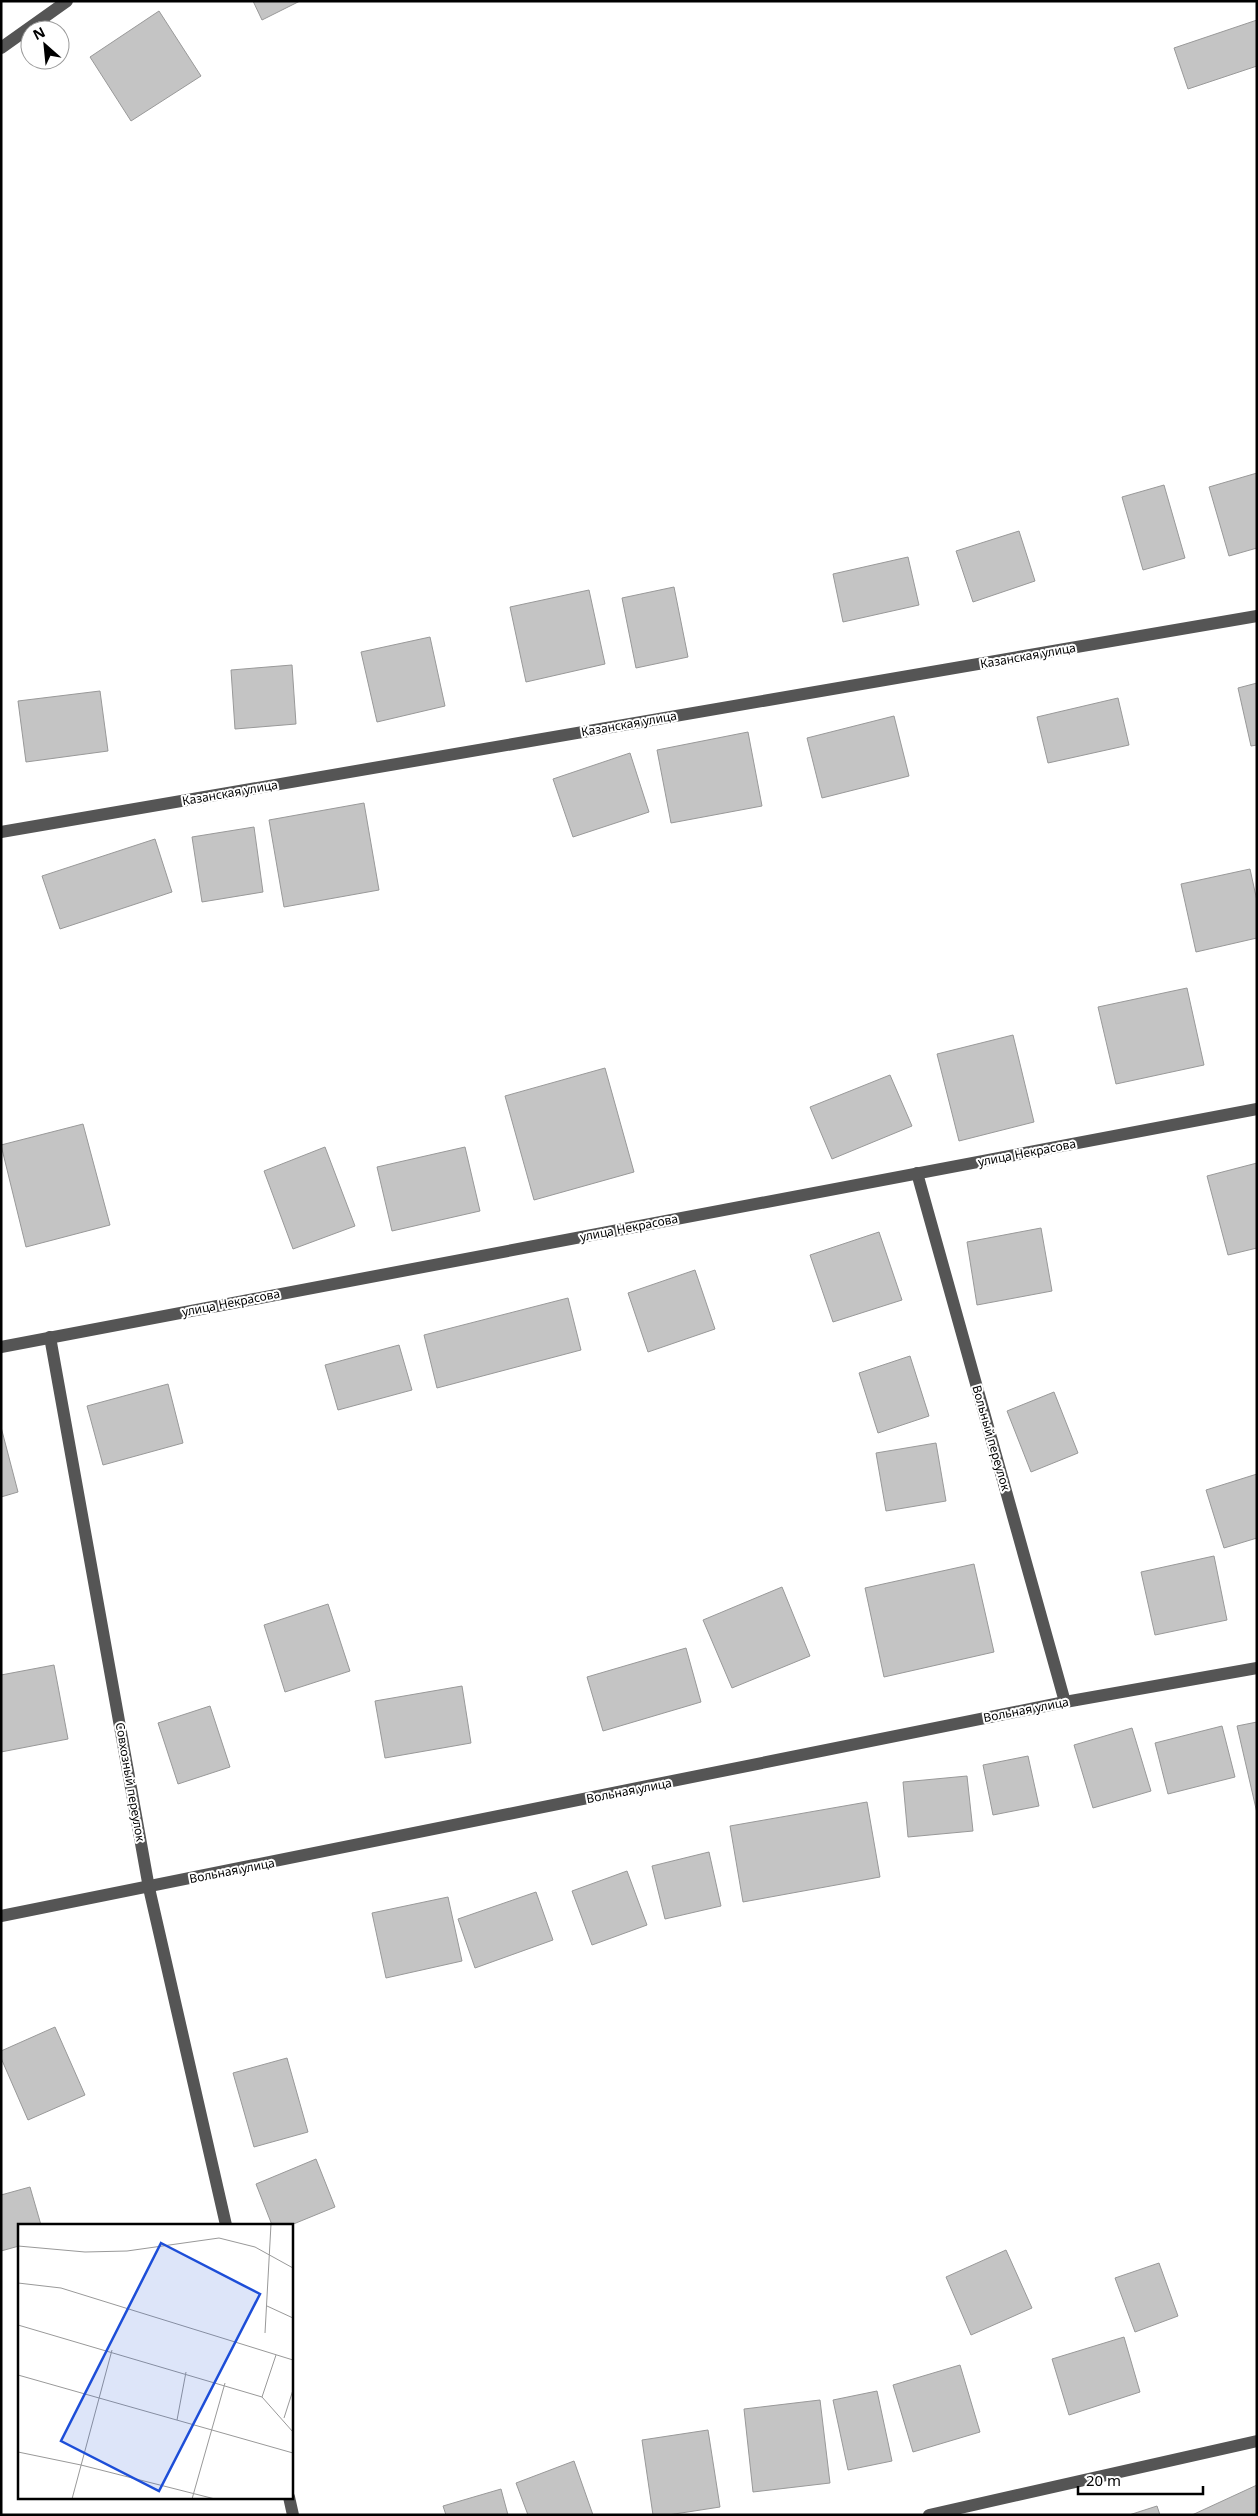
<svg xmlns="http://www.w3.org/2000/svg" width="1258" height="2516" font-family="'Noto Sans',sans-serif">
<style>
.building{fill:#c4c4c4;stroke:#999}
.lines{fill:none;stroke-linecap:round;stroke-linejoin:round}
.minor{stroke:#555;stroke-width:12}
.labels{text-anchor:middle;stroke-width:4;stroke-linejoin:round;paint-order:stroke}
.street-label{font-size:12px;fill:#000;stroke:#fff}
.inset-road{fill:none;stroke:#999;stroke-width:1}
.view{fill:#1d4ed8;fill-opacity:0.15;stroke:#1d4ed8;stroke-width:2.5}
.inset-edge{fill:none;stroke:#000;stroke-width:2.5}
</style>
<rect width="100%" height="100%" fill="#fff"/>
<g class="building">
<path d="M253,1H300L262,20Z"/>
<path d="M159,11L201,76L131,121L90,57Z"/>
<path d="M1257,20V66L1188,89L1174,48Z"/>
<path d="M1257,473V548L1229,556L1209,487Z"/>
<path d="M1164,485L1185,558L1143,570L1122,497Z"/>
<path d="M1019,531L1035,581L973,602L956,551Z"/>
<path d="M908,557L919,605L843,622L833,574Z"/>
<path d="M674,587L688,657L636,668L622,598Z"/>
<path d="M589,590L605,664L526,682L510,607Z"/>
<path d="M430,637L445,706L377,722L361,652Z"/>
<path d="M292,665L296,724L235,729L231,670Z"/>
<path d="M1257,683V745L1251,746L1238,688Z"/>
<path d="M100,691L108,751L26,762L18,701Z"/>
<path d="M1118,698L1129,745L1048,763L1037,717Z"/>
<path d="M894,716L909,776L822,798L807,738Z"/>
<path d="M748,732L762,806L671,823L657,750Z"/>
<path d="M630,753L649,812L573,837L553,779Z"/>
<path d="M364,803L379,890L284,907L269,820Z"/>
<path d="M254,827L263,892L202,902L192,837Z"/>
<path d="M155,839L172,892L60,929L42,876Z"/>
<path d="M1250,869L1257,901V938L1196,952L1181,884Z"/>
<path d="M1187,988L1204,1065L1116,1084L1098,1007Z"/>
<path d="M1013,1035L1034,1122L959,1141L937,1054Z"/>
<path d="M605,1068L634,1172L534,1200L505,1096Z"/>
<path d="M890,1075L912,1126L832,1159L810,1107Z"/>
<path d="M83,1124L110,1225L26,1247L1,1145Z"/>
<path d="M325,1147L355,1226L293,1249L264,1171Z"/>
<path d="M465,1147L480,1211L392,1231L377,1167Z"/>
<path d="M1257,1163V1248L1228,1255L1207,1176Z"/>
<path d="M1041,1228L1052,1291L977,1305L967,1242Z"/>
<path d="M879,1232L902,1300L833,1322L810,1255Z"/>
<path d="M695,1270L715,1329L648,1352L628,1293Z"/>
<path d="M568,1298L581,1350L437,1388L424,1335Z"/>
<path d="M399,1345L412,1390L338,1410L325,1365Z"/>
<path d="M910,1356L929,1416L878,1433L859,1373Z"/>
<path d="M168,1384L183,1443L103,1465L87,1406Z"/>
<path d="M1054,1392L1078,1453L1031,1472L1007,1411Z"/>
<path d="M1,1427L18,1492L1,1497Z"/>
<path d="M936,1443L946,1501L886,1511L876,1453Z"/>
<path d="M1257,1474V1538L1224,1548L1206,1490Z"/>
<path d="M1214,1556L1227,1620L1155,1635L1141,1572Z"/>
<path d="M974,1564L994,1652L884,1677L865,1588Z"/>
<path d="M782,1587L810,1656L732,1688L703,1620Z"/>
<path d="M328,1604L350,1671L285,1692L264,1625Z"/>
<path d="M686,1648L701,1702L603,1731L587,1677Z"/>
<path d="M54,1665L68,1739L1,1752V1675Z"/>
<path d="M462,1686L471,1743L385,1758L375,1701Z"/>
<path d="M210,1706L230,1767L178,1784L158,1723Z"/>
<path d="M1257,1722V1813L1237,1726Z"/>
<path d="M1222,1726L1235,1777L1168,1794L1155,1743Z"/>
<path d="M1132,1728L1151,1791L1093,1808L1074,1745Z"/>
<path d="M1028,1756L1039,1806L993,1815L983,1765Z"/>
<path d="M967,1776L973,1831L908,1837L903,1782Z"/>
<path d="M867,1802L880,1877L743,1902L730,1826Z"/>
<path d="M709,1852L721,1906L665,1919L652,1866Z"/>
<path d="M627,1871L647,1925L592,1945L572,1891Z"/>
<path d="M536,1892L553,1940L475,1968L458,1919Z"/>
<path d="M448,1897L462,1961L386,1978L372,1913Z"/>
<path d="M55,2027L85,2095L28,2120L1,2058V2051Z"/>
<path d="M287,2058L308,2132L254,2147L233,2073Z"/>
<path d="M316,2159L335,2207L291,2225H272L256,2184Z"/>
<path d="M30,2187L41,2225H19V2246L1,2251V2195Z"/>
<path d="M1006,2250L1032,2308L971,2335L946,2277Z"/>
<path d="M1159,2263L1178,2316L1135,2332L1115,2278Z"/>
<path d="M1124,2337L1140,2392L1069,2415L1052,2359Z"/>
<path d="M960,2365L980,2432L913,2452L893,2385Z"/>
<path d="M877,2391L892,2461L848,2470L833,2400Z"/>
<path d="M820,2400L830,2483L753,2492L744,2409Z"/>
<path d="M708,2430L720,2507L668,2515H653L642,2440Z"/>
<path d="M574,2461L593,2515H528L516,2483Z"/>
<path d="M1257,2485V2515H1192Z"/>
<path d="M501,2489L508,2515H446L443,2506Z"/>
<path d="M1157,2506L1160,2515H1129Z"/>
</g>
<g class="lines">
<g class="minor">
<path d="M1,48L67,1"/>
<path d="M1,832L1257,616"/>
<path d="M917,1173L1065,1702"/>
<path d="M50,1337L149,1888L226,2225"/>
<path d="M1,1347L1257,1109"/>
<path d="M1,1916L1065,1702L1257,1668"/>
<path d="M289,2497L293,2515"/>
<path d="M929,2515L1257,2441"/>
</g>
</g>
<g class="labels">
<g class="street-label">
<text transform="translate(1028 656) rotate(-10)" y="4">Казанская улица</text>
<text transform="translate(629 724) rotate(-10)" y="4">Казанская улица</text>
<text transform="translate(230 793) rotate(-10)" y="4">Казанская улица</text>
<text transform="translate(1027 1153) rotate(-11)" y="4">улица Некрасова</text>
<text transform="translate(629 1228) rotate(-11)" y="4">улица Некрасова</text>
<text transform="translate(231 1303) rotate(-11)" y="4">улица Некрасова</text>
<text transform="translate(991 1438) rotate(74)" y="4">Вольный переулок</text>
<text transform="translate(1026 1710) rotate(-11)" y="4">Вольная улица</text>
<text transform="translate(130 1782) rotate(80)" y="4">Совхозный переулок</text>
<text transform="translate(629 1791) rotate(-11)" y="4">Вольная улица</text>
<text transform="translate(232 1871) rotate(-11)" y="4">Вольная улица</text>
</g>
</g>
<g transform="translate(18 2224)">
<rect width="275" height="275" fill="#fff"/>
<path class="inset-road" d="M0,22L67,28L109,27L201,14L237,23L275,44M0,59L43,64L275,136M249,82L275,94M0,101L244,173L275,208M247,109L253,0M0,151L275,229M244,173L258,131M266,194L275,166M159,196L168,148M0,228L63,241L197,275M54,275L94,126M174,275L207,159"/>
<path class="view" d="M143,19L242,70L141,267L43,217Z"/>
<rect width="275" height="275" class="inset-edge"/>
</g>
<rect width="1258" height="2516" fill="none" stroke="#000000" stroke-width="5"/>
<g transform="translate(45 45) rotate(333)"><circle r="24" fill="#ffffff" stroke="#999999"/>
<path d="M0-4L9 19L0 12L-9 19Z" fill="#000000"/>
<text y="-8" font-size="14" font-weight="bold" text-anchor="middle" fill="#000000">N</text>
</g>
<path d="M1078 2486v8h125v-8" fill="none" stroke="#000000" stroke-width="2.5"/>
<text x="1086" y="2486" font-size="15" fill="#000000" stroke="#ffffff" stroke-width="4" paint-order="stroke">20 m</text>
</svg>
